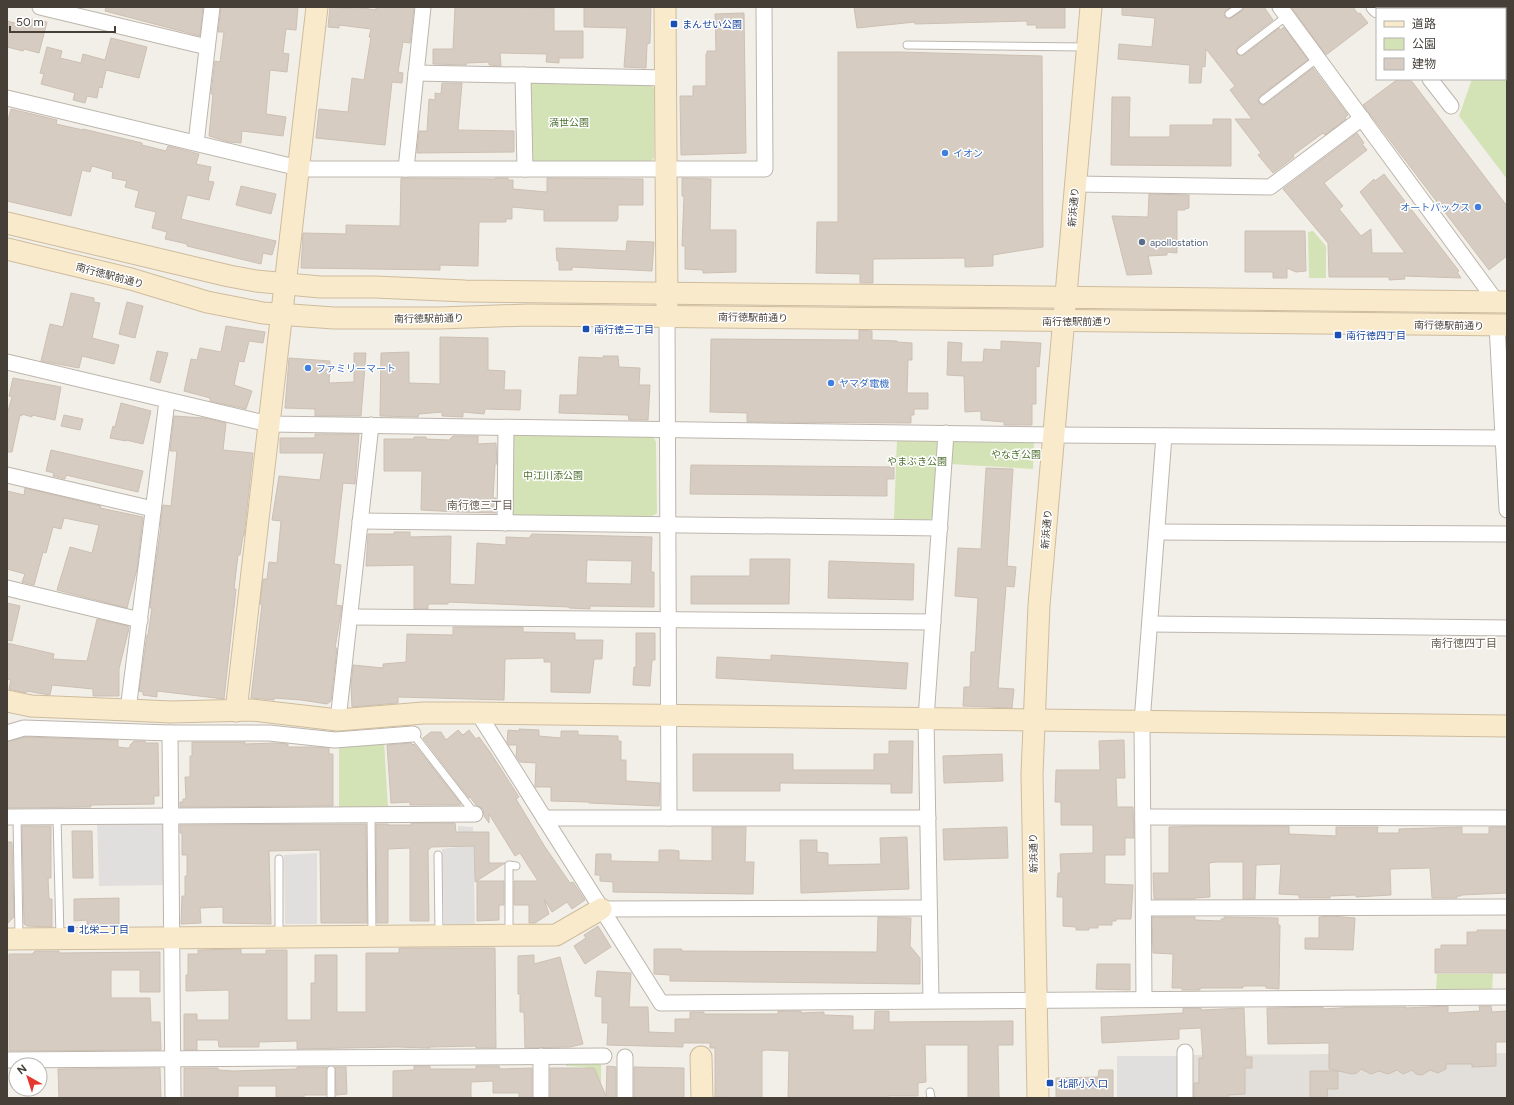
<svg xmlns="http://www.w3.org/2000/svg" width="1514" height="1105" font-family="Figtree,'Noto Sans JP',sans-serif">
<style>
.industrial{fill:#e2deda}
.green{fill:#d3e3b6}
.parking{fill:#e1dfdd}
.building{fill:#d6ccc2;stroke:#cdc0b3;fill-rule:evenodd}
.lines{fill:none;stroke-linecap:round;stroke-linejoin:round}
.lane-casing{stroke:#bdb5ac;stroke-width:9}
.street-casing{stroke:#bdb5ac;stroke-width:17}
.secondary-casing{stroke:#cebc9d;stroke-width:23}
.lane{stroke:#fff;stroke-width:7}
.street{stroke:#fff;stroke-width:15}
.secondary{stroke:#f9eacc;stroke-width:21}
.transit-dot{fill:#1a4fb4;stroke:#fff;stroke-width:1.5}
.shop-dot{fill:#3f7fe0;stroke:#fff;stroke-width:1.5}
.service-dot{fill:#5c6f8a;stroke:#fff;stroke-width:1.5}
.labels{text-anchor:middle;stroke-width:3;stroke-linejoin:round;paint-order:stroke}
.transit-label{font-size:10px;fill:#164399;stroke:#fff;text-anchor:start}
.park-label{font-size:10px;fill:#507131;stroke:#fff}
.shop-label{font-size:10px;fill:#366cbe;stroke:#fff;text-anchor:start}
.street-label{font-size:10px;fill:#453f38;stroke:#fff}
.service-label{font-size:10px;fill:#4e5e75;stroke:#fff;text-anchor:start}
.neighbourhood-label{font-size:11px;fill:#675c50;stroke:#fff}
</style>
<rect width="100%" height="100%" fill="#f2efe9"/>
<path class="industrial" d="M1507,1053V1098H1192V1055Z"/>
<g class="green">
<path d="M1497,7H1507V179L1459,116L1472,79H1505V9H1496Z"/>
<path d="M532,80L649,83L654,88V158L649,163H533L529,159L527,84Z"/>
<path d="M1313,231L1326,246V278H1309L1308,232Z"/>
<path d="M515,433L652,435L656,442L657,513L651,517L512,515L509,438Z"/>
<path d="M897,438L934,440L940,445L934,516L929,520L894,519Z"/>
<path d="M957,438L1034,441L1033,469L950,464L952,442Z"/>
<path d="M384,741L388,807L339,809V745Z"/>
<path d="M1437,974H1493L1492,990H1436Z"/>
<path d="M601,1061V1098H588L587,1067L566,1066V1062Z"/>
</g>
<g class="parking">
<path d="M166,822V885L99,886L97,823Z"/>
<path d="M458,826L473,827L475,924H444L442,849L458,847Z"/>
<path d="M317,853V924H285L284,855Z"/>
<rect x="1117" y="1056" width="60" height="42"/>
</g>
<g class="building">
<path d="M106,7H203L200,36L105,11Z"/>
<path d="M221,7H298L296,30L286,29L283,53L289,54L287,72L270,70L266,114L286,117L283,136L242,131L241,143L229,142L209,136L213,94H211L215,61L220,62L224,32H218Z"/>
<path d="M330,7L355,9V7L376,10V7H414L410,43L403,42L398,72L403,73L402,83L392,82L385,145L316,138L319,109L348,112L352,78L364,80L371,37H369L371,29L339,25V28L328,27Z"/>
<path d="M455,7L554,8V31H583V58H559V63L546,62L547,54L500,53L501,66L489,65V62L467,63L466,65L433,64V49H453Z"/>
<path d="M584,7H651L650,43L647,44L646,68L624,67L627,28L584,27Z"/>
<path d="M854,7H1065V28H1036L1037,25H1027V21L915,24V22L857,28Z"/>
<path d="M1122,7H1230L1226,10L1224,14L1225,17L1229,19L1242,11L1244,7H1264L1273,20L1238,47L1236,51L1237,54L1241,56L1244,55L1279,28L1280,30L1284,27L1308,60L1260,96L1258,100L1259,103L1263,105L1266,104L1313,68L1348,115L1345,118L1346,119L1325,135L1323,133L1293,155L1294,157L1273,173L1258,155L1261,153L1235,119H1252L1230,90L1235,86L1206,49L1205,67L1202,66L1201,83H1189L1190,65L1118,59L1119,44L1152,47L1155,18L1122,15Z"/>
<path d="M1291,7H1353L1358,14L1360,13L1368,23L1326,55Z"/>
<path d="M744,13L746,153L681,155L680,96H693V86H706V54H707V51H716L715,14Z"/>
<path d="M32,19L47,22L39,53L24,49L23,51L7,47V21L30,27Z"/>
<path d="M111,38L147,47L139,78L106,70L102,88L99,87L97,98L87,96L85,103L73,100L75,93L41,84L44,74L40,73L47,47L62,51L60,58L81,63L83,54L105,60Z"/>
<path d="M838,52H899L1042,56L1043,247L993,255V266L965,267V258L873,259V283H860V274L816,273L817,222H838Z"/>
<path d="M1398,79H1410L1507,206V256L1489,270L1363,105Z"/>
<path d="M442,83H462L458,130L514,131V152L417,153L419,131H427L429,99L435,100V93L441,94Z"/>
<path d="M1112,97H1130L1129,137H1170V125H1213V119H1231V166L1111,165Z"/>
<path d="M11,109L57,120L56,124L83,130V129L142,143V145L166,151L168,146L199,154L196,164L211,167L208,181L214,182L209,200L187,195L181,219L276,241L272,255L263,253L261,264L187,246V244L165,239L167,232L152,228L156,212L135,207L139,191L125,187L127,181L112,178L113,172L92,166L90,172L82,170L71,216L7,201V124Z"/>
<path d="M1357,133L1364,143L1362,144L1367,150L1324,183L1343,206L1339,209L1361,236L1371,229L1372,253H1405L1360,192L1374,179L1375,181L1384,174L1459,271L1457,272L1461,278L1404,276L1405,279L1389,280V277H1329L1328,243L1283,189Z"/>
<path d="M401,178L495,179V178H508V180H513V189L547,192V178L643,179V205H618V219H617V221H544V210L512,207V219H506V222H479L478,266L440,265V270L301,268L303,233L346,234V225L400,226Z"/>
<path d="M682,178L711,179L710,230H736V272L703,273V270L685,269V246H682L684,196H682Z"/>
<path d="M241,186L276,194L271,214L236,205Z"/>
<path d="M1149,194L1189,195V208L1185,209V210H1177V253L1167,252V255L1148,256L1152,274L1127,275L1112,216L1148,217Z"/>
<path d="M1245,231H1305L1306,271L1296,272L1287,268V278H1273V272H1245Z"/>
<path d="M627,241L654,242L652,271L572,267V270H559V261H557L556,248L626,251Z"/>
<path d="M71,293L94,298V302L100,303L92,338L119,345L114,364L82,356L79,368L41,361L50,324L63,327Z"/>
<path d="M127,302L143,306L135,338L119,334Z"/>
<path d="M226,326L265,332L263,343L249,341L244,362L239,361L234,385L252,391L246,409L210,401V398L184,391L191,359L197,360L200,348L221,352Z"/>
<path d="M859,330L872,331V340L897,341V342L912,343V360H908L907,393H928V409H914V415H911V423L747,422V413L710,412L711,339L859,340Z"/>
<path d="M440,337L488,338V370L505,371L504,390H521L520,410L485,409L484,414L463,412V417L442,416V412L419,414L418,417L380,416L381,353L409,352V383L440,384Z"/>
<path d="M1001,341L1041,343L1039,367L1036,366V404H1032V425H1004V422L981,420V411L965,412L964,376L947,375L948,342L962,343L961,362H983L984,349L1001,350Z"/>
<path d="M157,351L168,353L160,383L150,380Z"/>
<path d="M354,353H366L361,416H315V409L285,408L289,358L330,361L329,383L354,382Z"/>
<path d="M603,356H618L619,367L640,368L639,385H650L648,420H629L628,415L559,413L560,395H577L579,357L603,358Z"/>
<path d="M13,378L61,387L55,420L32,415V417L22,414V416L20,415L12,452H7V411H8L12,397L9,396Z"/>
<path d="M121,403L151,411L143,444L126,440V441L110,438L113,426L115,427Z"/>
<path d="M64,415L83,419L80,430L61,426Z"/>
<path d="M174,416L204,418L226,423L223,450L253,453L244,536H243L240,555H238L234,589H236L224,699L157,691V697L143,695V692L139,691L147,635H148L152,608H150L151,596L161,526H160L163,505L171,506L177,451H170Z"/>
<path d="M315,434H359L355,484L343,483L334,564L341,565L336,605L342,606L335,648H337L331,701L327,704L301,700L274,698V700L251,698L262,604H260L263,579H267L269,562L277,563L281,521L272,520L279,476L320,480L324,453H280V438H315Z"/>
<path d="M453,436H478V444L496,443L497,464H495L493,498H496V513L458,512L421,510L422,471H384V439H414V437H426V439L449,440Z"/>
<path d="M51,450L143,471L138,492L66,475L65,479L53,476L54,473L46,471Z"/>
<path d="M691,465L894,467V479H887V496L690,494Z"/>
<path d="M986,468L1013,469L1007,566L1016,567L1014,587L1006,586L998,688L1014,689L1012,708L963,706L964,687H970L971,652H975L978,598L955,596L958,548L981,549Z"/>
<path d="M25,488L101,506L100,508L143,517L137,569L127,608L57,590L70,547L92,553L99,525L64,518L61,529L53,527L46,553L43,552L34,585L22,582L25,574L7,569V491L24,495Z"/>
<path d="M394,532H410V537L451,536L450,584L475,585L477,543L506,545V537L529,538L532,534L652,537L651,572H654V607L590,606V609L569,608V607L448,602V604H428V609H414V565L366,566L368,534H394ZM587,560L632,561L631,584L586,583Z"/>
<path d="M750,559H790L789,604H691V576H750Z"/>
<path d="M829,561L914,564L913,600L828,598Z"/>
<path d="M7,603L20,606L12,641L7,640Z"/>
<path d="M97,619L128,626L129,628L119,669V696H93V689L52,685L50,695L26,691V693L9,689L11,680L7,679V643L54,654L53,659L87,661Z"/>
<path d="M453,627H523V632L575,633V640H603L602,659H594L590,693L551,692V662H544V658L505,659L504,700L398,697V703L352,707L351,686L353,665L383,668V664L406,662L407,634L453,635Z"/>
<path d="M636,633H655V660H652L650,686L633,685L634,667H636Z"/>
<path d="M771,655L908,663L906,689L716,678L717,657L771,660Z"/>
<path d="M519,729L539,730V736L561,738V731H578V735L618,736V741H621V760H626V781L660,783L659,806L589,803V802L551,801V787H535L536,763L520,762L516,756L517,745H509L507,742L508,730L519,731Z"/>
<path d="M458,730L463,735L469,730L476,739L479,737L490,752L519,797L516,799L545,847L570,883L573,882L585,900L572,909L567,902L552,912L544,899L549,914L535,923H529V905H514V881H538L520,853L515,856L489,814V823L484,816L483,809L476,805L470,797L469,798L423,738L431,732H441L446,740Z"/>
<path d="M25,737L118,740V747L126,748H130V745L134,741H145V743H158L159,796H154V804L91,805V807L7,808V742Z"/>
<path d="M1124,740L1125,778H1116L1117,807H1133L1134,838H1125V855H1105V884L1133,885L1131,919H1116V921H1112V925H1098V928H1089V930H1076V927L1063,926V897H1057L1058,873H1061L1060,854L1093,853V825H1061V802H1055L1056,770H1100L1099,741Z"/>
<path d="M889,741H913L912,793H891V784L780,783V791H693V754H793V770H874V754H889Z"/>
<path d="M192,742H245V744L276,743L288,744V747H311L329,748V754H333V806L180,807V802H183V799H186L185,777H190V756H192Z"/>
<path d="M411,743L413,745L414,744L461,804L459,805H410V802L391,803L387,745Z"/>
<path d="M1002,754L1003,781L944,783L943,756Z"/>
<path d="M411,823H455L456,832H489V863H505L475,882L474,846L430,847V849H428L429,921H410V848L388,849V923H377L376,824H388V825H411Z"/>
<path d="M366,824L367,923H321L320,850L269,851L271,924L223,923V907L200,908L201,923L181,924L182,896H185V876H187V855H182V833H180V825Z"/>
<path d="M22,826H51V878H48L49,899H52V927L27,926L24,924Z"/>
<path d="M1201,826H1289V834L1336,836V827H1378L1377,833H1399V829L1462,827V834H1489V827H1507V893L1461,895V896H1457V898H1432L1430,868L1390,869L1391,895L1356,897V895L1330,896V898H1299V895L1279,894L1281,864L1256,865L1255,899H1243V862H1216L1209,863L1210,897L1195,898V899H1154L1153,873H1169V827Z"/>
<path d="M712,827H746L745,862H754L753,894L613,892V882L600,881V875H595L596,854H611V861L659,862V850H673L679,851V860L712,861Z"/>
<path d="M1007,827L1008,858L944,860L943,829Z"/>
<path d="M72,831H92L93,878H73Z"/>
<path d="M907,837L909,889L801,893L800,840H817V852L828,853V865L881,864L880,838Z"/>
<path d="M7,842H12L14,917L7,924Z"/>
<path d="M477,881H504V905H499V920L477,921Z"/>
<path d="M119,898V926L87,925V920L74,921V899Z"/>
<path d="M1331,916L1355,918L1353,950L1305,949V938H1319V917Z"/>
<path d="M878,917L911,918L910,946L920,958V984L670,981V975L654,974V949H682L681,951L877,952Z"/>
<path d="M1152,917H1195V920L1221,921V919H1224V917L1278,918V925H1280L1279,989L1266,988V986H1243V988H1200V990H1182V988H1172L1173,954L1153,953Z"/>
<path d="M598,926L611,947L585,964L574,946L586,938L584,935Z"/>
<path d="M1477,930H1507V973H1435V949H1441V945H1467V932H1477Z"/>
<path d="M399,948H495L496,1048H476V1046L430,1047V1048L397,1047L297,1049V1041L259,1042V1047H219L218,1040H197V1050H184V1014H197V1020H229V990L186,991V975H188V954H198V950L241,949V954H266V950H287V1020H311V983H315V955H337V1012H366V953H399Z"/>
<path d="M35,951H59V953L160,952V992H140V970H111V998H150L151,1022H160L161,1050L9,1051V954H32Z"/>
<path d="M534,955V964L560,957L583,1044L570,1047L525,1048L524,1012H520V994H518V956Z"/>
<path d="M1097,964H1130V990L1096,989Z"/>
<path d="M597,971L631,973L629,1007H648L649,1032L675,1033V1019H690V1012H704V1014H778V1011H801V1013L824,1012V1015L853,1016V1030H874L875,1011H889V1022L1013,1021V1045H998L999,1098H968V1045H925L926,1082L918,1083V1096H888V1098H788L789,1051L766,1050L762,1051V1098L715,1097V1048H710V1043H683V1047L607,1045L608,1023H602V997L595,996Z"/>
<path d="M1448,1006V1013L1480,1011L1479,1006H1491L1492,1012L1507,1011V1042H1496V1066L1472,1067V1064H1446V1069L1438,1073L1430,1070L1422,1075L1416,1074L1412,1070L1403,1074L1397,1070L1388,1074L1379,1071L1371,1074L1361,1069L1357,1073L1352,1074L1329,1069V1043L1268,1044L1267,1008L1323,1007V1009L1355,1007H1406V1008Z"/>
<path d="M1183,1008H1201V1010L1244,1008L1246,1057H1252V1068H1245V1094L1228,1095V1098H1194V1083H1199V1058H1203L1201,1028L1179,1029V1039L1102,1043L1101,1017L1183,1013Z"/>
<path d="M414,1066H430V1069H476V1066H499L500,1069L532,1068V1098H519V1093H493V1081L471,1082V1098H393V1071L414,1070Z"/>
<path d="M607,1066L616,1067V1098H550V1068H594L606,1096Z"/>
<path d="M297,1067H327L326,1070V1095H304V1098H276V1086H238V1098H184V1068H218V1070L233,1071L297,1069Z"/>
<path d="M335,1067H346L347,1094L336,1095Z"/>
<path d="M634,1067L684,1068V1098H634Z"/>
<path d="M160,1068L161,1098H59L58,1069Z"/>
<path d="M1099,1070H1113V1098H1056V1078L1098,1077Z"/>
<path d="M1310,1071H1338V1089H1327L1328,1098H1310Z"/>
</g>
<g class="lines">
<defs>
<g id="lane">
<path d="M1229,14L1239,7"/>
<path d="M907,45L1085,47"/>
<path d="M1241,51L1287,16"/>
<path d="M1263,100L1318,58"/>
<path d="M413,734L475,814"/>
<path d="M371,815L372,934"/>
<path d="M17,817L19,937"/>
<path d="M57,817L60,937"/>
<path d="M438,855L439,933"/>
<path d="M279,859V934"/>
<path d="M509,933V865L516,866"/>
<path d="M331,1070V1098"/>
<path d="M930,1092L931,1098"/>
</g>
<g id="street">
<path d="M40,7L207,47"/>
<path d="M1280,7L1496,301"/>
<path d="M1374,7L1377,10"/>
<path d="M416,73L666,78"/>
<path d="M523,75L525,169"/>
<path d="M1430,79L1451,106"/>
<path d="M7,98L299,168L309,169H765L764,7"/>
<path d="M196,143L212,7"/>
<path d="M406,169L423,7"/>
<path d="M1075,184L1270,187L1362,118"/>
<path d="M667,316L669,818"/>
<path d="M1497,325L1507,510"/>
<path d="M7,362L269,424L1054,435L1503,438"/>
<path d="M7,475L153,509"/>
<path d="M360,521L940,528"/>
<path d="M505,523L506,427"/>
<path d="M1157,532L1507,534"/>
<path d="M7,588L140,620"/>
<path d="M350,617L933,622"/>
<path d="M1150,624L1507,628"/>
<path d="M128,710L167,401"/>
<path d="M478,713L661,1003L1507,997"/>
<path d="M338,720L371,425"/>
<path d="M7,733L24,728L170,733H269L335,740L413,734"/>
<path d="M170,733L173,1098"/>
<path d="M7,817L475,814"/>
<path d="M1143,817L1507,818"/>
<path d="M544,818H928"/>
<path d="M1144,908L1507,907"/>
<path d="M601,909L929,908"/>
<path d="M1144,999L1142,722L1164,436"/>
<path d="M931,1000L926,719L946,433"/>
<path d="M1185,1052V1098"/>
<path d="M625,1057V1098"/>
<path d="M7,1060L604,1056"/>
<path d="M541,1098V1056"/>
</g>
<g id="secondary">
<path d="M665,7L667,308"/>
<path d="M7,223L229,276L256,281L320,287H375L465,291L1507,302"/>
<path d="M7,249L131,279L207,302L263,313L334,318H440L528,315L1507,325"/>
<path d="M7,701L31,706L128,710L171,712L252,710L338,720L423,713H478L1507,726"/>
<path d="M236,711L317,7"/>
<path d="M7,939L556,935L601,909"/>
<path d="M701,1057L702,1098"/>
<path d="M1038,1098L1032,774L1039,605L1091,7"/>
</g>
</defs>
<use href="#lane" class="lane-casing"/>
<use href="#street" class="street-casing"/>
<use href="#secondary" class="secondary-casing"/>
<use href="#lane" class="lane"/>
<use href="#street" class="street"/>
<use href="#secondary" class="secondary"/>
</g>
<g class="transit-dot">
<rect x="670" y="20" width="8" height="8" rx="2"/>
<rect x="582" y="325" width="8" height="8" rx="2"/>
<rect x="1334" y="331" width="8" height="8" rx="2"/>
<rect x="67" y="925" width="8" height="8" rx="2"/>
<rect x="1046" y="1079" width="8" height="8" rx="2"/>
</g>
<g class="shop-dot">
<circle cx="945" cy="153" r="4"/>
<circle cx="1478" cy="207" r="4"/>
<circle cx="308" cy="368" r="4"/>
<circle cx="831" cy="383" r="4"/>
</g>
<circle class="service-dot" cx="1142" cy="242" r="4"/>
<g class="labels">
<g class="transit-label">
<text x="682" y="28">まんせい公園</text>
<text x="594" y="333">南行徳三丁目</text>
<text x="1346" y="339">南行徳四丁目</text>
<text x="79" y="933">北栄二丁目</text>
<text x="1058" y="1087">北部小入口</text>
</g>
<g class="park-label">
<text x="569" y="126">満世公園</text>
<text x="1016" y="458">やなぎ公園</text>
<text x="917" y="465">やまぶき公園</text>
<text x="553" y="479">中江川添公園</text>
</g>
<g class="shop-label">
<text x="953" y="157">イオン</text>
<text x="1470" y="211" text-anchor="end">オートバックス</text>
<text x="316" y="372">ファミリーマート</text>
<text x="839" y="387">ヤマダ電機</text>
</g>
<g class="street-label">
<text transform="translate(1073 207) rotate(-85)" y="4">新浜通り</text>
<text transform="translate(110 275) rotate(15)" y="4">南行徳駅前通り</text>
<text transform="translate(753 317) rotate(1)" y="4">南行徳駅前通り</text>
<text transform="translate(429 318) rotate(-1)" y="4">南行徳駅前通り</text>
<text x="1077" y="325">南行徳駅前通り</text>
<text transform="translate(1449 325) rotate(1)" y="4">南行徳駅前通り</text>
<text transform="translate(1046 529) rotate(-85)" y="4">新浜通り</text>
<text transform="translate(1033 853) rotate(-91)" y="4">新浜通り</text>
</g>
<g class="service-label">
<text x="1150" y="246">apollostation</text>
</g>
<g class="neighbourhood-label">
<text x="480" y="509">南行徳三丁目</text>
<text x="1464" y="647">南行徳四丁目</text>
</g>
</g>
<rect width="1514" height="1105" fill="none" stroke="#453f38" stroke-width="16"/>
<rect x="1376" y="8" width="130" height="72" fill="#ffffff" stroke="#b5b2af"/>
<rect x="1384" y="21" width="20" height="6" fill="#f9eacc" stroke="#b5b2af"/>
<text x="1412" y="28" font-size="12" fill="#453f38">道路</text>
<rect x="1384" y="38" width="20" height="12" fill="#d3e3b6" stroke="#b5b2af"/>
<text x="1412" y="48" font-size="12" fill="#453f38">公園</text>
<rect x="1384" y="58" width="20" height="12" fill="#d6ccc2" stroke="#b5b2af"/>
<text x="1412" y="68" font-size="12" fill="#453f38">建物</text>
<g transform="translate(28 1077) rotate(321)"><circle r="19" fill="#ffffff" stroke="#b5b2af"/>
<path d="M0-3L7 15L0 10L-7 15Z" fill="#e4372e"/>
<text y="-6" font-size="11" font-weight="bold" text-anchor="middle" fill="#453f38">N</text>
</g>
<path d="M10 26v6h105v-6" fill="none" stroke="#453f38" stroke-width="2"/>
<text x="16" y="26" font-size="12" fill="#453f38" stroke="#ffffff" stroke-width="3" paint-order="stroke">50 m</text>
</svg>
